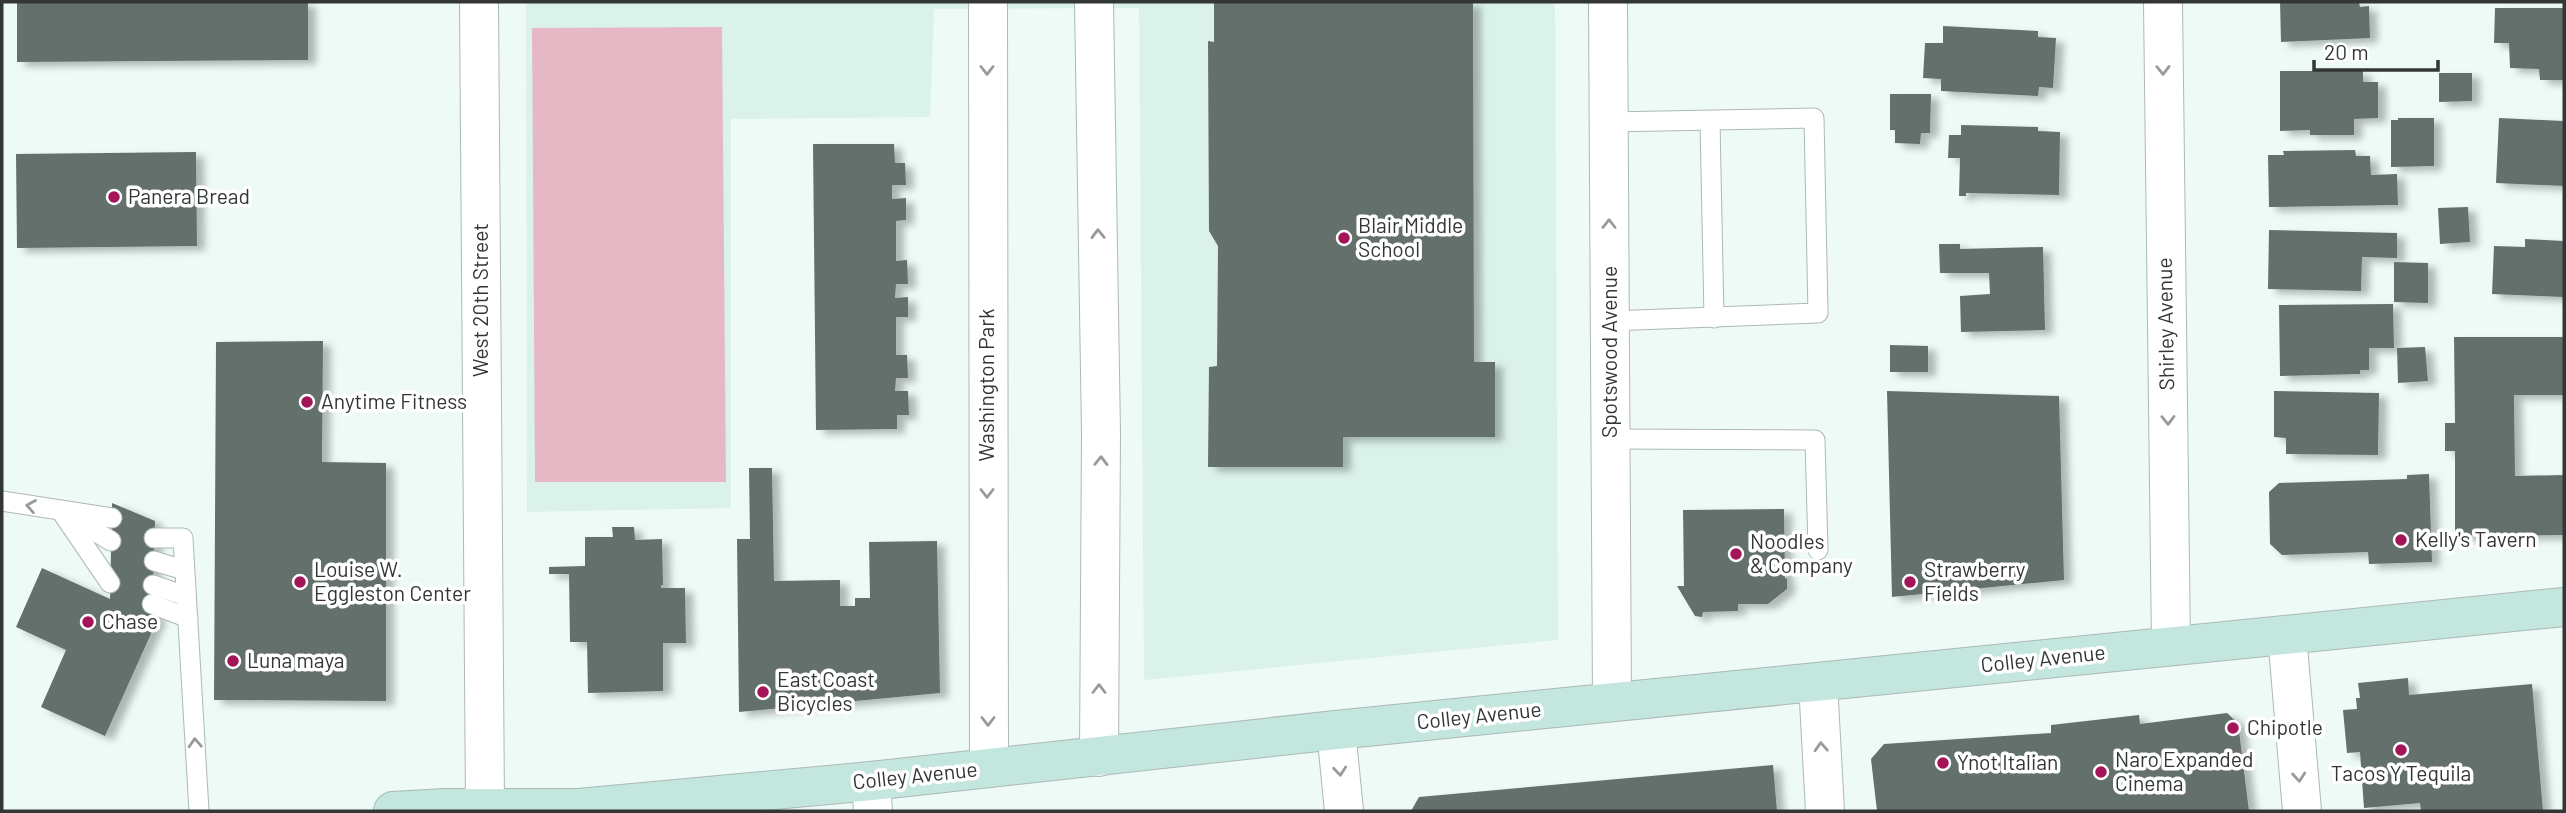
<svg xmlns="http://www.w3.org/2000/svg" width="2566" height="813" font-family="Barlow,sans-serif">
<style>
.built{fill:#dbf2eb}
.green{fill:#e6b8c5}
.building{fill:#64706c;filter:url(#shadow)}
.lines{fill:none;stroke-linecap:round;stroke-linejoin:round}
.service-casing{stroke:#acb9b5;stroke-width:21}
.minor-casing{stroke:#acb9b5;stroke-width:40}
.secondary-casing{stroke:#acb9b5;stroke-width:40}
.service{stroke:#fff;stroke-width:19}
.minor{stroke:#fff;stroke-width:38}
.secondary{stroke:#c3e6df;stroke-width:38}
.oneway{stroke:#989b9a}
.poi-dot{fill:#a41558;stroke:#fff;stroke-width:2.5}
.labels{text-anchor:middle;stroke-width:7;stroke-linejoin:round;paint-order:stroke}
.poi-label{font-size:21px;fill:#323736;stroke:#fff;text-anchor:start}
.street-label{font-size:21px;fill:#323736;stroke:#fff}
</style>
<defs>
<filter id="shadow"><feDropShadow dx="8" dy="4.5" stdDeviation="3.5" flood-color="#0004"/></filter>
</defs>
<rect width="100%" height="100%" fill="#edfaf6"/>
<path class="built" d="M526,2H1555L1558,640L1144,680L1139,8L934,9L930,117L731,119V508L527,512Z"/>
<path class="green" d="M722,27L726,482H535L532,28Z"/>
<g class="building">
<path d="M17,2H308V60L17,62Z"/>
<path d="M1214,2H1473L1474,362H1495V437H1343V467H1208L1209,367L1217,366L1218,246L1209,231L1208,41L1214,42Z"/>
<path d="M2280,2H2359L2360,7L2369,6L2370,38L2281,42Z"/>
<path d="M2495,8H2564V80H2540L2539,69L2510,68L2509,43H2494Z"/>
<path d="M1943,26L2038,31V37L2056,38L2053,88L2039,87L2038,96L1941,91V79L1923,78L1925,43H1943Z"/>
<path d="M2280,71H2363V82H2378V118L2354,119V135H2310V130L2280,131Z"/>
<path d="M2439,73H2472V101L2439,102Z"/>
<path d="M1890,94H1931L1930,133H1921L1920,144L1895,143V130H1890Z"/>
<path d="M2398,118H2434V166L2391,167V120H2398Z"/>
<path d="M2499,118L2564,121V186L2496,183Z"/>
<path d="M1961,125L2038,127V131L2060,132L2059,195L1966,193V196H1959L1960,158H1948L1949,135H1961Z"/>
<path d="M813,144H894L895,163H905L906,185H892V199L906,198V220L896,221V261L907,260L908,284H896L895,298L908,297V317H896V355H907L908,378H896L895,391H908L909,415H897V429L816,430Z"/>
<path d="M2355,150L2356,156H2370L2371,175L2397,174L2398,205L2269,207L2268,155H2284L2283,151Z"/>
<path d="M196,152L197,246L17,248L16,154Z"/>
<path d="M2468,207L2470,242L2440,244L2438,208Z"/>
<path d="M2269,230L2397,233V258L2362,257L2361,291L2268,289Z"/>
<path d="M2525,239L2564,241V297L2492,294L2494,246L2525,247Z"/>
<path d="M1939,244H1960V249L2043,247L2045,330L1961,332L1960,296L1990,294L1989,273H1940Z"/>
<path d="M2394,262L2428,263V303L2394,302Z"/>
<path d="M2393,304L2394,348H2369V370H2360V374L2280,376L2279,305Z"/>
<path d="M2454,337H2564V395H2514L2515,476L2564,475V535L2455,536V451H2445V423H2455Z"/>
<path d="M323,341L322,462L386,463V701L214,700L216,342Z"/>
<path d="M1890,345L1928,346V372H1890Z"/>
<path d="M2425,347L2428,381L2398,383L2397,348Z"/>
<path d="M1887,391L2059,396L2064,580L1892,597Z"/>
<path d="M2274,391L2379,393L2378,455L2286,454V438L2274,437Z"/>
<path d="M749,468H772L774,581L840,580V606H855V598H870L869,542L937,541L940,693L739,712L737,539H750Z"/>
<path d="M2429,474L2432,562L2369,564L2368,552L2282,555L2270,544L2269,492L2279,483L2407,479V475Z"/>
<path d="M112,503L155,521L152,614L159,616L105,736L41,707L66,650L16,627L42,568L110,599Z"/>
<path d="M1784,509L1785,579L1787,578V589L1768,604H1738V611L1703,612L1702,617L1695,616L1677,586H1684L1683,510Z"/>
<path d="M612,527H634L635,540L662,539L663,585H661V588H685L686,643H663V691L588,693L587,642H570L569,574H549V567L585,566V537H613Z"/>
<path d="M2408,678L2409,695L2532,684L2543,811H2421L2420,803L2364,808L2360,752L2347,753L2343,710L2357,709L2356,698H2360L2358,683Z"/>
<path d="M2227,713L2238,723L2249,811H1877L1871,759L1884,744L2051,733V725L2139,715L2140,724Z"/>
<path d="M1773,765L1777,811H1411L1419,797Z"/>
</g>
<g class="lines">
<defs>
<g id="service">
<path d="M1710,121L1714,318"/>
<path d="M1609,122L1814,118L1818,313L1610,321"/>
<path d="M1611,439L1815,440L1818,550"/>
<path d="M2,501L112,518"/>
<path d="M63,514L110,583"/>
<path d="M68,515L111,541"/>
<path d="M154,538H183L199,811"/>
<path d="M154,561L184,570"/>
<path d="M153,585L186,596"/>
<path d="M152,604L188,618"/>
</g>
<g id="minor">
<path d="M479,2L485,807"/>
<path d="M988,2L989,768"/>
<path d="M1094,2L1101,433L1099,757"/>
<path d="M1608,2L1612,702"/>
<path d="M2163,2L2171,646"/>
<path d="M2287,635L2302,811"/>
<path d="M1818,683L1825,811"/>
<path d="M1336,730L1344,811"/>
<path d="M871,781L873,811"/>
</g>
<path id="secondary" d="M393,811L445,808H579L871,781L1336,730L2564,607"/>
</defs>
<use href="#service" class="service-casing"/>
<use href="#minor" class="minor-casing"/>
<use href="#secondary" class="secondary-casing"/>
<use href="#service" class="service"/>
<use href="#minor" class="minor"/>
<use href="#secondary" class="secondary"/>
</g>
<defs><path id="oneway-chevron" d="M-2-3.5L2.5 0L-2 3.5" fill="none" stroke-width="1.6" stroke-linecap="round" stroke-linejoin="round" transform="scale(1.75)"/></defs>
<g class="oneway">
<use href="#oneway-chevron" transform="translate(987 70) rotate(90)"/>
<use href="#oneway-chevron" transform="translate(2163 70) rotate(89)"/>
<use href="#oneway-chevron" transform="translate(1609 224) rotate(-90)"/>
<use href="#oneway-chevron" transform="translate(1098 234) rotate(-91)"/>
<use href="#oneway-chevron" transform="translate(2168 420) rotate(89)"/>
<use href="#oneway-chevron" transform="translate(1101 461) rotate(-89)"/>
<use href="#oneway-chevron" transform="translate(987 493) rotate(90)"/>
<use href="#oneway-chevron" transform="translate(31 506) rotate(-170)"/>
<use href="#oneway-chevron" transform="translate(1099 689) rotate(-90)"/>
<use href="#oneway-chevron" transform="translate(988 721) rotate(90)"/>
<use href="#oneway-chevron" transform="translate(195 743) rotate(-93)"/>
<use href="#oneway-chevron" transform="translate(1821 747) rotate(-93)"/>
<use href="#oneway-chevron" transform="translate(1340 771) rotate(84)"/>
<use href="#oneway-chevron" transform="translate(2299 777) rotate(85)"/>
</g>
<g class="poi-dot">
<circle cx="114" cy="197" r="7"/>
<circle cx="1344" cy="238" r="7"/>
<circle cx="307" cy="402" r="7"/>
<circle cx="2401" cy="540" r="7"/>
<circle cx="1736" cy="554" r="7"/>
<circle cx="300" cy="582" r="7"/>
<circle cx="1910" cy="582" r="7"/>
<circle cx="88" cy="622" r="7"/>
<circle cx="233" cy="661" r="7"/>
<circle cx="763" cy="692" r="7"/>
<circle cx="2233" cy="728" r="7"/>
<circle cx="2401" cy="750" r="7"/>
<circle cx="1943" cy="763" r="7"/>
<circle cx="2101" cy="772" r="7"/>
</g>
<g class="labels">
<g class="poi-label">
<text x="128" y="204">Panera Bread</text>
<text x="1358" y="233">Blair Middle<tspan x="1358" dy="24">School</tspan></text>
<text x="321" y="409">Anytime Fitness</text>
<text x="2415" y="547">Kelly's Tavern</text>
<text x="1750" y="549">Noodles<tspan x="1750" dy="24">&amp; Company</tspan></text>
<text x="314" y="577">Louise W.<tspan x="314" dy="24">Eggleston Center</tspan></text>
<text x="1924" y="577">Strawberry<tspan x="1924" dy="24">Fields</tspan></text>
<text x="102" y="629">Chase</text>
<text x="247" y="668">Luna maya</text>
<text x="777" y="687">East Coast<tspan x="777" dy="24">Bicycles</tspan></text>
<text x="2247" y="735">Chipotle</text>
<text x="2115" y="767">Naro Expanded<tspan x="2115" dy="24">Cinema</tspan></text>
<text x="1957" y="770">Ynot Italian</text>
<text x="2401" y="781" text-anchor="middle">Tacos Y Tequila</text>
</g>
<g class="street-label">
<text transform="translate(481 300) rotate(-90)" y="7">West 20th Street</text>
<text transform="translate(2166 324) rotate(-91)" y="7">Shirley Avenue</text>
<text transform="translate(1610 352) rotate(-90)" y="7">Spotswood Avenue</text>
<text transform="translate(987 385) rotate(-90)" y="7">Washington Park</text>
<text transform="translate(2043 659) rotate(-6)" y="7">Colley Avenue</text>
<text transform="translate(1479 716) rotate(-6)" y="7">Colley Avenue</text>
<text transform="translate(915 776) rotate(-6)" y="7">Colley Avenue</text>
</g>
</g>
<rect width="2566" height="813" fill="none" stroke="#323736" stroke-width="7"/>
<path d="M2314 60v10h124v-10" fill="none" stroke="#323736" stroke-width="3.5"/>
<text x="2324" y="60" font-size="21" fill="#323736" stroke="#ffffff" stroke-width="5" paint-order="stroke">20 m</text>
</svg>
